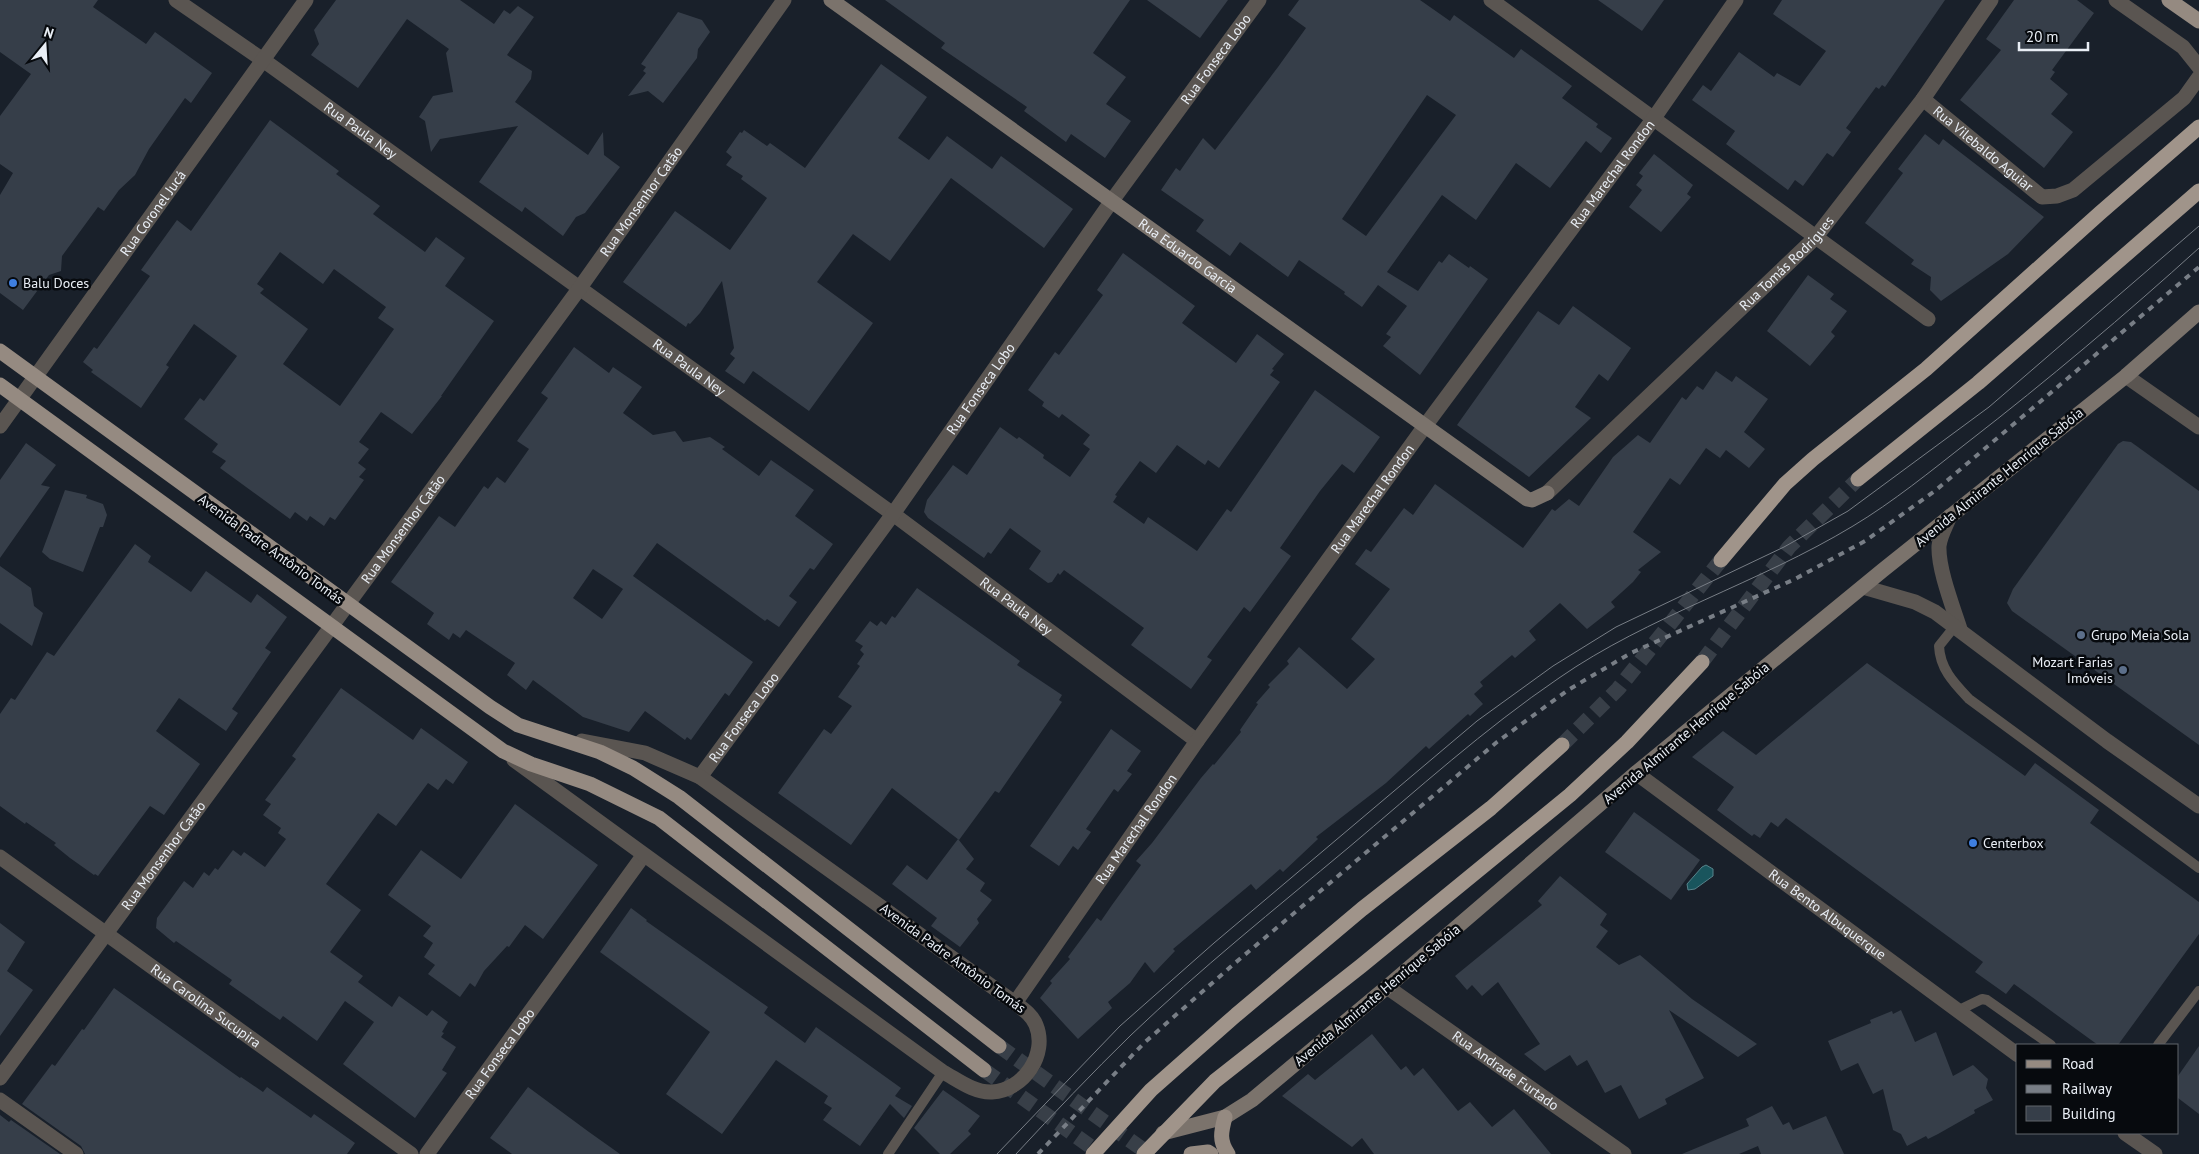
<svg xmlns="http://www.w3.org/2000/svg" width="2199" height="1154" font-family="'PT Sans',sans-serif">
<style>
.water{fill:#19555d;stroke:#57838b}
.building{fill:#363e49;fill-rule:evenodd}
.lines{fill:none;stroke-linecap:round;stroke-linejoin:round}
.primary-tunnel{stroke:#383f48;stroke-width:15;stroke-dasharray:15 8;stroke-linecap:butt}
.trunk-tunnel{stroke:#383f48;stroke-width:15;stroke-dasharray:15 8;stroke-linecap:butt}
.service{stroke:#5a5551;stroke-width:10}
.minor{stroke:#5a5551;stroke-width:15}
.tertiary{stroke:#5a5551;stroke-width:15}
.secondary{stroke:#7b736c;stroke-width:15}
.primary{stroke:#958a81;stroke-width:15}
.trunk{stroke:#a0948a;stroke-width:15}
.tram{stroke:#787e86;stroke-width:1}
.rail{stroke:#787e86;stroke-width:4;stroke-dasharray:6 6;stroke-linecap:butt}
.shop-dot{fill:#3f7fe0;stroke:#070a0e;stroke-width:2}
.service-dot{fill:#5c6f8a;stroke:#070a0e;stroke-width:2}
.labels{text-anchor:middle;stroke-width:5;stroke-linejoin:round;paint-order:stroke}
.street-label{font-size:14px;fill:#e9eef5;stroke:#070a0e}
.poi-label{font-size:14px;fill:#e9eef5;stroke:#070a0e;text-anchor:start}
</style>
<rect width="100%" height="100%" fill="#19202a"/>
<path class="water" d="M1706,865L1713,869V876L1695,889L1688,890L1687,884L1702,867Z"/>
<g class="building">
<path d="M0,0H98L93,7L146,44L155,32L212,73L191,103L185,98L149,149L135,175L119,190L104,211L98,207L62,256L61,271L49,275L23,310L0,293V195L13,173L0,164V116L31,74L0,52Z"/>
<path d="M336,0H460L494,24L504,10L510,14L518,6L534,17L507,55L532,71L531,79L515,102L588,155L603,132L604,155L620,167L585,213L576,217L563,236L525,207L522,212L479,182L518,126L440,139L431,152L425,121L419,117L433,96L453,92L446,53L449,49L407,19L358,88L311,55L319,44L314,30Z"/>
<path d="M885,0H1130L1093,53L1126,77L1106,104L1131,121L1105,158L1071,134L1066,142L1024,111L1027,107L941,48L945,43Z"/>
<path d="M1147,0H1228L1200,38Z"/>
<path d="M1299,0H1420L1450,21L1454,15L1514,58L1521,49L1572,86L1562,98L1598,124L1596,127L1612,138L1601,153L1586,141L1550,188L1516,163L1476,220L1442,195L1387,272L1418,291L1439,261L1442,263L1449,254L1469,268L1470,266L1488,279L1420,375L1383,346L1391,337L1386,334L1407,306L1378,285L1362,307L1344,294L1345,292L1299,260L1288,277L1240,242L1230,256L1196,231L1204,220L1161,190L1176,168L1180,171L1203,138L1215,150L1278,67L1306,28L1288,15ZM1427,95L1456,115L1366,236L1342,219Z"/>
<path d="M1598,0H1664L1642,31Z"/>
<path d="M1782,0H1945L1885,87L1882,85L1879,89L1876,87L1846,128L1851,132L1833,157L1827,153L1803,186L1795,180L1788,190L1726,144L1735,131L1692,100L1703,85L1711,91L1739,52L1774,77L1777,73L1800,86L1826,51L1773,14Z"/>
<path d="M2014,0H2077L2094,13L2052,70L2055,72L2050,79L2068,94L2051,114L2073,132L2044,168L1960,100L2001,50L1986,39Z"/>
<path d="M678,12L702,20L710,32L698,49L697,58L663,103L648,91L628,96L646,73L643,71L646,67L641,64Z"/>
<path d="M881,64L927,97L898,138L929,160L947,136L992,169L1001,156L1073,209L1044,248L951,178L890,261L853,234L817,282L873,323L809,411L753,371L744,384L725,371L735,358L730,354L734,348L722,281L700,313L690,324L688,323L686,327L623,282L675,211L730,250L767,198L741,179L743,176L726,165L732,157L726,152L740,132L742,133L744,130L767,146L770,143L805,168Z"/>
<path d="M270,120L339,171L336,174L380,206L373,214L425,252L436,237L465,258L445,286L494,321L441,396H442L412,434L381,412L359,442L369,449L358,463L366,469L359,477L364,480L335,520L330,517L324,526L310,516L307,521L295,512L290,519L220,468L226,461L212,452L218,444L184,419L200,398L204,401L237,356L194,324L166,365L169,367L141,408L91,372L93,370L83,362L94,347L97,349L150,276L141,270L177,220L191,231ZM280,252L323,284L334,269L386,307L378,318L394,329L340,406L283,364L308,329L260,293L264,289L257,284Z"/>
<path d="M1925,134L1939,145L1943,139L2044,217L2008,254L1941,301L1930,290L1931,277L1911,264L1914,260L1865,223L1903,173L1898,169Z"/>
<path d="M1654,154L1693,185L1687,194L1691,197L1661,232L1629,207L1642,190L1636,185L1643,176L1639,173Z"/>
<path d="M1123,253L1195,306L1182,323L1236,363L1257,334L1284,354L1272,369L1274,370L1270,375L1280,382L1219,468L1208,460L1205,465L1177,445L1156,473L1140,461L1115,495L1117,496L1113,502L1144,524L1148,517L1197,551L1227,509L1231,512L1315,390L1380,437L1354,473L1342,464L1320,491L1280,548L1291,556L1250,612L1244,607L1207,657L1212,660L1191,689L1131,645L1144,628L1064,570L1060,575L1058,573L1052,582L1048,583L1029,569L1041,551L1010,528L991,554L988,552L984,558L928,518L924,512L927,500L953,465L967,475L1000,427L1017,439L1019,437L1044,455L1043,458L1070,477L1090,449L1083,444L1090,435L1062,414L1059,418L1042,406L1044,402L1028,390L1055,352L1059,355L1103,295L1097,290Z"/>
<path d="M1808,275L1834,294L1830,299L1847,311L1831,332L1835,336L1810,366L1767,331Z"/>
<path d="M1573,306L1631,348L1608,381L1599,374L1575,407L1591,418L1529,477L1457,425L1538,311L1559,325Z"/>
<path d="M574,347L609,373L613,367L642,387L623,413L653,435L675,431L683,442L710,437L725,447L722,449L759,476L771,460L814,490L795,516L833,544L814,570L810,568L789,596L797,602L779,627L767,619L765,621L657,543L633,576L753,662L729,696L725,693L691,740L687,737L685,740L645,711L629,732L583,717L533,680L526,690L507,675L515,663L466,630L460,638L453,633L449,640L427,624L434,613L391,582L439,516L455,527L484,486L488,489L497,477L505,483L529,449L517,441L548,398L541,393ZM593,569L623,589L602,619L573,598Z"/>
<path d="M1716,371L1732,382L1736,376L1768,399L1744,432L1765,449L1749,468L1726,450L1720,458L1706,448L1680,485L1670,478L1633,532L1661,552L1638,570L1641,572L1633,582L1611,602L1615,607L1587,629L1560,603L1529,631L1536,640L1515,658L1512,655L1480,682L1483,686L1474,694L1483,704L1470,716L1468,714L1429,749L1426,746L1386,783L1316,837L1318,839L1283,872L1280,869L1256,890L1251,884L1173,949L1175,951L1154,973L1145,962L1130,983L1108,1002L1112,1008L1078,1039L1040,998L1052,983L1050,981L1070,959L1068,957L1097,918L1101,921L1112,905L1141,865L1136,861L1152,843L1201,778L1213,764L1214,765L1241,732L1240,730L1258,704L1256,703L1270,687L1268,685L1289,664L1287,661L1299,647L1347,689L1375,659L1351,639L1390,589L1355,564L1366,549L1371,552L1404,508L1413,515L1435,484L1523,548L1552,509L1555,511L1569,499L1579,506L1613,457L1638,435L1650,443L1682,397L1686,400L1697,386L1703,390Z"/>
<path d="M2123,441L2131,442L2199,491V745L2012,611L2007,603L2013,589L2118,444Z"/>
<path d="M26,443L56,465L41,485L50,487L0,558V480Z"/>
<path d="M65,490L87,495L86,498L103,504L107,515L103,527H100L83,572L50,559L42,552Z"/>
<path d="M135,544L151,556L148,562L191,592L206,571L251,603L257,594L287,617L265,648L271,652L232,709L238,713L226,731L179,698L156,731L200,764L164,815L150,806L98,876L95,874L94,875L70,858L54,845L56,843L26,822L25,824L0,806V714L11,698L15,700L47,652L54,656Z"/>
<path d="M0,566L31,588L34,606L43,613L32,646L0,623Z"/>
<path d="M917,588L1020,661L1017,665L1062,695L1059,700L1062,702L999,793L995,791L959,840L892,788L851,845L778,793L824,729L831,734L852,706L838,697L860,666L857,664L864,654L860,650L863,646L855,641L870,621L877,626L881,621L886,625L892,616L895,618Z"/>
<path d="M1867,663L2025,776L2035,763L2099,810L2090,823L2199,902V934L2118,1045H2098L2014,984L2006,994L1975,972L1983,962L1786,818L1778,827L1771,822L1760,838L1754,834L1752,836L1717,810L1734,787L1692,757L1723,731L1756,755Z"/>
<path d="M341,688L413,740L421,728L468,762L453,784L446,779L438,790L428,783L396,826L378,813L326,884L361,910L330,952L363,976L358,982L392,1007L399,996L427,1016L432,1010L448,1022L442,1032L444,1033L441,1037L456,1047L442,1070L447,1073L415,1118L343,1064L374,1022L345,1001L317,1041L283,1016L280,1020L229,984L232,980L176,941L174,943L156,928L157,918L184,881L193,888L204,872L209,876L215,868L218,870L233,850L241,856L244,852L265,867L286,839L278,833L281,828L263,815L271,804L265,800L296,759L292,756Z"/>
<path d="M1111,729L1141,751L1127,771L1132,774L1118,792L1114,789L1086,829L1091,832L1078,850L1073,846L1059,866L1030,846Z"/>
<path d="M515,804L598,865L543,939L525,925L509,947L507,946L484,971L475,987L470,983L460,997L428,974L435,965L424,957L433,943L423,936L431,926L388,895L421,850L461,879Z"/>
<path d="M1634,812L1700,860L1671,900L1605,852Z"/>
<path d="M958,839L974,859L966,869L985,883L980,891L992,900L977,919L979,923L960,947L931,926L937,918L892,884L907,865L927,880Z"/>
<path d="M1560,876L1607,914L1600,925L1608,931L1596,947L1619,965L1640,955L1692,999L1757,1044L1738,1057L1669,1010L1704,1078L1665,1099L1667,1104L1639,1119L1621,1085L1605,1093L1587,1060L1577,1066L1570,1055L1545,1071L1524,1054L1540,1044L1498,982L1482,996L1472,985L1467,990L1455,976L1542,905L1538,901Z"/>
<path d="M631,908L647,920L646,921L768,1007L764,1013L805,1043L816,1027L901,1088L895,1096L912,1106L904,1118L890,1104L860,1146L823,1120L832,1108L824,1103L828,1096L776,1060L722,1134L666,1094L710,1032L600,952Z"/>
<path d="M0,923L25,942L7,971L33,990L0,1036Z"/>
<path d="M114,988L240,1078L241,1077L263,1092L267,1087L311,1118L314,1114L355,1143L347,1154H85L81,1146L22,1104L52,1064L55,1066L82,1029L84,1030Z"/>
<path d="M1901,1010L1915,1042L1936,1032L1953,1076L1973,1065L1988,1079L1986,1088L1993,1100L1974,1110L1975,1113L1938,1134L1928,1139L1926,1136L1907,1146L1901,1134L1893,1130L1883,1089L1873,1094L1858,1063L1841,1071L1828,1041L1871,1023L1870,1020L1892,1011L1893,1014Z"/>
<path d="M1372,1034L1401,1070L1406,1066L1414,1076L1423,1068L1458,1111L1470,1102L1492,1127L1514,1109L1551,1154H1374L1362,1138L1352,1147L1282,1096L1308,1074L1315,1080Z"/>
<path d="M2199,1046V1114L2178,1098V1076Z"/>
<path d="M528,1087L589,1132L620,1154H512L490,1138Z"/>
<path d="M943,1090L980,1116L968,1131L971,1134L950,1154H940L914,1128Z"/>
<path d="M1772,1106L1783,1125L1789,1122L1793,1130L1826,1116L1844,1154H1761L1758,1146L1739,1154H1682L1749,1126L1746,1119Z"/>
<path d="M0,1115L9,1122L11,1120L60,1154H0Z"/>
</g>
<g class="lines">
<g class="primary-tunnel">
<path d="M999,1046L1149,1154"/>
<path d="M984,1070L1101,1154"/>
</g>
<g class="trunk-tunnel">
<path d="M1702,662L1789,547L1858,479"/>
<path d="M1562,745L1618,689L1721,560"/>
</g>
<g class="service">
<path d="M1955,626L1939,646C1940,669 1954,683 1969,699L2199,868"/>
<path d="M1957,1011L1982,999L1987,1000L2051,1045"/>
<path d="M2158,1045L2199,991"/>
<path d="M888,1154L943,1072"/>
</g>
<g class="minor">
<path id="s1" d="M176,0L263,60L893,514L1197,741"/>
<path d="M1491,0L1928,319"/>
<path id="s2" d="M1923,99L2042,197L2057,196L2073,190L2184,98L2199,77"/>
<path d="M2126,376L2199,427"/>
<path id="s3" d="M0,426L306,0"/>
<path id="s4" d="M1547,493L1815,238L1923,99L1991,0"/>
<path d="M1950,516C1946,526 1940,536 1939,546C1938,569 1953,607 1960,629"/>
<path d="M1863,587L1915,602L1935,612L2107,741L2199,806"/>
<path id="s5" d="M1636,773L2018,1055"/>
<path id="s6" d="M700,777L893,514L1111,202L1259,0"/>
<path id="s7" d="M0,857L411,1154"/>
<path id="s8" d="M1387,987L1624,1154"/>
<path id="s9" d="M1015,1003L1197,741L1425,426L1654,118L1736,0"/>
<path d="M0,1100L76,1154"/>
<path d="M2125,1133L2155,1154"/>
<path id="s10" d="M427,1154L643,856"/>
</g>
<g class="tertiary">
<path d="M2116,0L2183,47L2199,67"/>
<path d="M514,760L943,1072C958,1080 974,1093 992,1092C1024,1090 1048,1054 1036,1025C1032,1015 1023,1009 1015,1003L700,777L645,753L582,741"/>
<path id="s11" d="M0,1078L579,289L784,0"/>
</g>
<g class="secondary">
<path id="s12" d="M831,0L1527,499L1532,500L1547,493"/>
<path d="M1163,1133L1225,1117L1252,1100L1387,987L1636,773L1883,570L2126,376L2199,312"/>
</g>
<g class="primary">
<path d="M2169,0L2199,21"/>
<path d="M0,351L490,707L518,725L600,752L633,768L679,797L999,1046"/>
<path d="M0,385L503,751L531,764L590,784L659,818L984,1070"/>
<path d="M1225,1117C1221,1132 1219,1141 1228,1154"/>
<path d="M1191,1154L1208,1152L1211,1154"/>
</g>
<g class="trunk">
<path d="M1858,479L1978,383L2199,191"/>
<path d="M1721,560L1785,484L1813,459L1926,369L2100,213L2199,127"/>
<path d="M1093,1154L1151,1090L1236,1015L1362,909L1491,808L1562,745"/>
<path d="M1144,1154L1215,1081L1361,966L1570,795L1627,742L1702,662"/>
</g>
<g class="tram">
<path d="M997,1154L1120,1026L1214,943L1477,721L1553,666L1616,627L1784,547L1848,511L1989,407L2199,226"/>
<path d="M1016,1154C1054,1113 1092,1073 1131,1035C1200,969 1275,909 1348,848C1417,790 1484,729 1559,678C1648,616 1759,583 1853,526C1893,502 1931,471 1968,442C2048,380 2125,315 2199,248"/>
</g>
<path class="rail" d="M1038,1154L1144,1043L1235,963L1497,742L1568,690L1631,653L1795,579L1865,541L1936,490L2199,267"/>
</g>
<g class="shop-dot">
<circle cx="13" cy="283" r="5"/>
<circle cx="1973" cy="843" r="5"/>
</g>
<g class="service-dot">
<circle cx="2081" cy="635" r="5"/>
<circle cx="2123" cy="670" r="5"/>
</g>
<g class="labels">
<g class="street-label">
<text dy="5" stroke="none"><textPath href="#s6" startOffset="884">Rua Fonseca Lobo</textPath></text>
<text dy="5" stroke="none"><textPath href="#s1" startOffset="226">Rua Paula Ney</textPath></text>
<text dy="5" stroke="none"><textPath href="#s2" startOffset="78">Rua Vilebaldo Aguiar</textPath></text>
<text dy="5" stroke="none"><textPath href="#s9" startOffset="1022">Rua Marechal Rondon</textPath></text>
<text dy="5" stroke="none"><textPath href="#s11" startOffset="1086">Rua Monsenhor Catão</textPath></text>
<text dy="5" stroke="none"><textPath href="#s3" startOffset="262">Rua Coronel Jucá</textPath></text>
<text dy="5" stroke="none"><textPath href="#s12" startOffset="439">Rua Eduardo Garcia</textPath></text>
<text dy="5" stroke="none"><textPath href="#s4" startOffset="332">Rua Tomás Rodrigues</textPath></text>
<text dy="5" stroke="none"><textPath href="#s1" startOffset="631">Rua Paula Ney</textPath></text>
<text dy="5" stroke="none"><textPath href="#s6" startOffset="479">Rua Fonseca Lobo</textPath></text>
<text transform="translate(1999 477) rotate(-39)" y="5">Avenida Almirante Henrique Sabóia</text>
<text dy="5" stroke="none"><textPath href="#s9" startOffset="618">Rua Marechal Rondon</textPath></text>
<text dy="5" stroke="none"><textPath href="#s11" startOffset="681">Rua Monsenhor Catão</textPath></text>
<text transform="translate(271 549) rotate(36)" y="5">Avenida Padre Antônio Tomás</text>
<text dy="5" stroke="none"><textPath href="#s1" startOffset="1036">Rua Paula Ney</textPath></text>
<text dy="5" stroke="none"><textPath href="#s6" startOffset="74">Rua Fonseca Lobo</textPath></text>
<text transform="translate(1686 733) rotate(-40)" y="5">Avenida Almirante Henrique Sabóia</text>
<text dy="5" stroke="none"><textPath href="#s9" startOffset="212">Rua Marechal Rondon</textPath></text>
<text dy="5" stroke="none"><textPath href="#s11" startOffset="276">Rua Monsenhor Catão</textPath></text>
<text dy="5" stroke="none"><textPath href="#s5" startOffset="238">Rua Bento Albuquerque</textPath></text>
<text transform="translate(953 958) rotate(36)" y="5">Avenida Padre Antônio Tomás</text>
<text transform="translate(1377 995) rotate(-40)" y="5">Avenida Almirante Henrique Sabóia</text>
<text dy="5" stroke="none"><textPath href="#s7" startOffset="254">Rua Carolina Sucupira</textPath></text>
<text dy="5" stroke="none"><textPath href="#s10" startOffset="124">Rua Fonseca Lobo</textPath></text>
<text dy="5" stroke="none"><textPath href="#s8" startOffset="145">Rua Andrade Furtado</textPath></text>
</g>
<g class="poi-label">
<text x="23" y="288">Balu Doces</text>
<text x="2091" y="640">Grupo Meia Sola</text>
<text x="2113" y="667" text-anchor="end">Mozart Farias<tspan x="2113" dy="16">Imóveis</tspan></text>
<text x="1983" y="848">Centerbox</text>
</g>
</g>
<rect x="2016" y="1044" width="162" height="90" fill="#070a0e" stroke="#61656a"/>
<rect x="2026" y="1060" width="25" height="8" fill="#958a81" stroke="#61656a"/>
<text x="2062" y="1069" font-size="15" fill="#e9eef5">Road</text>
<rect x="2026" y="1085" width="25" height="8" fill="#787e86" stroke="#61656a"/>
<text x="2062" y="1094" font-size="15" fill="#e9eef5">Railway</text>
<rect x="2026" y="1106" width="25" height="15" fill="#363e49" stroke="#61656a"/>
<text x="2062" y="1119" font-size="15" fill="#e9eef5">Building</text>
<g transform="translate(45 45) rotate(18)" stroke="#070a0e" stroke-width="4" paint-order="stroke">
<path d="M0-4L9 19L0 12L-9 19Z" fill="#e9eef5"/>
<text y="-8" font-size="14" font-weight="bold" text-anchor="middle" fill="#e9eef5">N</text>
</g>
<path d="M2019 42v8h69v-8" fill="none" stroke="#e9eef5" stroke-width="2.5"/>
<text x="2026" y="42" font-size="15" fill="#e9eef5" stroke="#070a0e" stroke-width="4" paint-order="stroke">20 m</text>
</svg>
